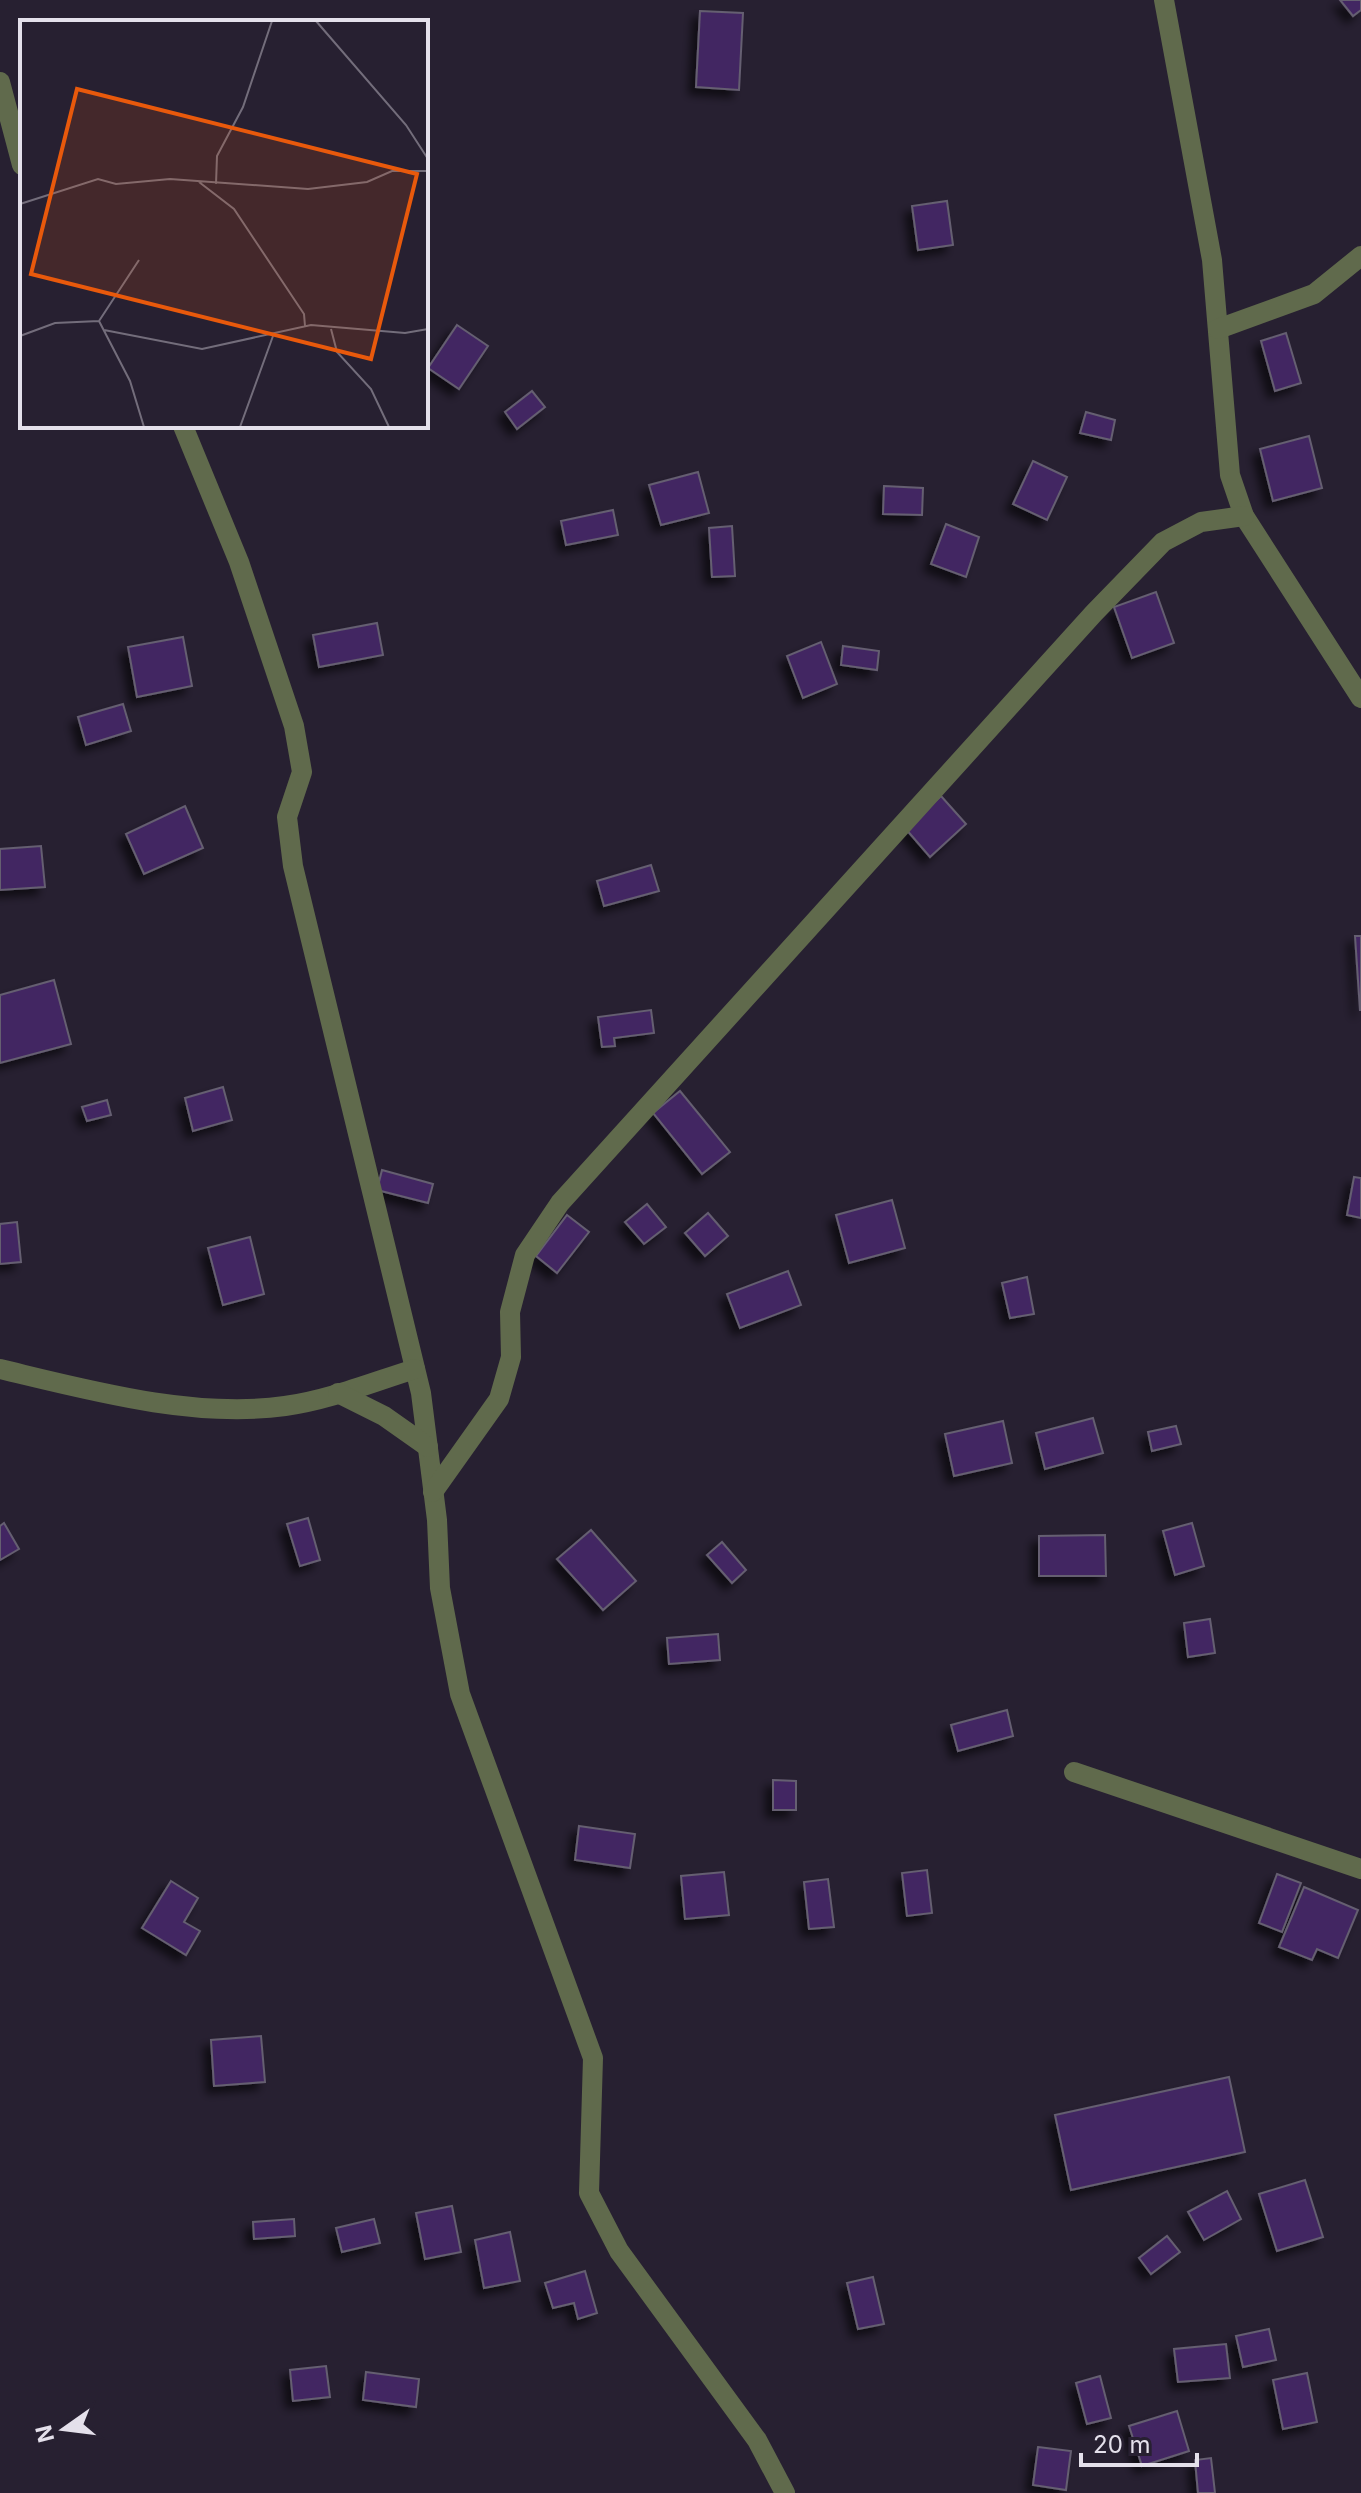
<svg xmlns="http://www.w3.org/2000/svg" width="1361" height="2493" font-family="Inter,sans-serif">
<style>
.building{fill:#422762;stroke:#655e71;stroke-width:2;filter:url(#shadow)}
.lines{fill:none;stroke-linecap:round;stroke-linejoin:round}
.street{stroke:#606a4c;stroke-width:20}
.inset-road{fill:none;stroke:#736d7b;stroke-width:2}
.view{fill:#e8590c;fill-opacity:0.15;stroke:#e8590c;stroke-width:4}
.inset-edge{fill:none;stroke:#e4e0eb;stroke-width:4}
</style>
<defs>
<filter id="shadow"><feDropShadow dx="-7" dy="7" stdDeviation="4" flood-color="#0009"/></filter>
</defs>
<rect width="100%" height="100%" fill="#272031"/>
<g class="building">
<path d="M1340,0H1361V10L1353,16Z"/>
<path d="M700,11L743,13L739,90L696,87Z"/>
<path d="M947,201L953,245L918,250L912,206Z"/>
<path d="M457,325L488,346L459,389L428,368Z"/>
<path d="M1286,333L1301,383L1275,391L1261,341Z"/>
<path d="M532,391L545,407L517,429L505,412Z"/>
<path d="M1086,412L1115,420L1111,440L1080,433Z"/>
<path d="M1309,436L1322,488L1273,501L1260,449Z"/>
<path d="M1033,461L1067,477L1047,520L1013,504Z"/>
<path d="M698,472L709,513L661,525L649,485Z"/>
<path d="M884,486L923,488L922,515L883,514Z"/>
<path d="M613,510L618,535L566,545L561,521Z"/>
<path d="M946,524L979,537L966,577L931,564Z"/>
<path d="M732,526L735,576L712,577L709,528Z"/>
<path d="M1156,592L1174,643L1132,658L1114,607Z"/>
<path d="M377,623L383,655L319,667L313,635Z"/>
<path d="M183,637L192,686L137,697L128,647Z"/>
<path d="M821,642L837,684L803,698L787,656Z"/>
<path d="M843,646L879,651L877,670L841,665Z"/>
<path d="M123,704L131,731L86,745L78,717Z"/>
<path d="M941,796L966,824L930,857L905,828Z"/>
<path d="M185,806L203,848L144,874L126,834Z"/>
<path d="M41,846L45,887L0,890V849Z"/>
<path d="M651,865L659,891L604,906L597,881Z"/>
<path d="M1355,936H1361V1010H1360Z"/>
<path d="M54,980L71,1044L0,1063V995Z"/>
<path d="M651,1010L654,1033L614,1038L615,1046L602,1047L598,1017Z"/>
<path d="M223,1087L232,1120L193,1131L185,1098Z"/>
<path d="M680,1091L730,1152L702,1174L653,1113Z"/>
<path d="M107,1100L111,1115L87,1121L82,1107Z"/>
<path d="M382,1170L433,1184L428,1203L377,1190Z"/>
<path d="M1354,1177L1361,1178V1218L1347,1215Z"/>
<path d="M892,1200L905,1248L849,1263L836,1215Z"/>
<path d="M647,1204L666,1227L644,1244L625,1222Z"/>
<path d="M708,1213L728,1236L705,1256L685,1233Z"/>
<path d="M567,1215L589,1232L557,1273L536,1256Z"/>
<path d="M17,1222L21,1262L0,1264V1224Z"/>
<path d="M250,1237L264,1294L223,1305L208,1248Z"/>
<path d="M788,1271L801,1305L740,1328L727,1294Z"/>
<path d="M1027,1277L1034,1314L1010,1318L1002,1283Z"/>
<path d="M1093,1418L1103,1453L1045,1469L1036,1433Z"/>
<path d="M1003,1421L1012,1463L954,1476L945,1434Z"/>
<path d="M1176,1426L1181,1444L1152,1451L1148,1432Z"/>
<path d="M308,1518L320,1560L300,1566L287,1524Z"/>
<path d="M4,1523L19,1549L0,1560V1526Z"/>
<path d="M1192,1523L1204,1566L1175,1575L1163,1531Z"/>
<path d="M591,1530L636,1581L603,1610L557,1559Z"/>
<path d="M1105,1535L1106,1576H1039V1536Z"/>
<path d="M722,1542L746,1570L732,1583L707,1555Z"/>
<path d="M1210,1619L1215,1653L1188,1657L1184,1623Z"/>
<path d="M718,1634L720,1660L669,1664L667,1638Z"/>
<path d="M1007,1710L1013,1736L958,1751L951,1725Z"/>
<path d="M773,1780L796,1781V1810H773Z"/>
<path d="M579,1826L635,1834L630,1868L575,1860Z"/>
<path d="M927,1870L932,1913L907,1916L902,1873Z"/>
<path d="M724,1872L729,1915L685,1919L681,1876Z"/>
<path d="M1277,1874L1301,1883L1282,1932L1259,1923Z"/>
<path d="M828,1879L834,1927L809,1929L804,1882Z"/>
<path d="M171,1881L198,1898L184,1922L200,1931L186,1955L142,1928Z"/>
<path d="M1304,1887L1358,1910L1338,1958L1317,1949L1312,1960L1279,1947Z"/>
<path d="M261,2036L265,2082L214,2086L211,2040Z"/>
<path d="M1229,2077L1245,2152L1071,2190L1055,2115Z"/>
<path d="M1305,2180L1323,2237L1277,2251L1259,2194Z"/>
<path d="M1227,2191L1241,2219L1204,2240L1188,2212Z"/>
<path d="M452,2206L461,2252L425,2259L416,2213Z"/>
<path d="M294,2219L295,2236L254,2239L253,2222Z"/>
<path d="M374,2219L380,2243L342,2252L336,2228Z"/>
<path d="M510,2232L520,2281L484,2288L475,2240Z"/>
<path d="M1167,2236L1180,2252L1151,2274L1139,2258Z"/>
<path d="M585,2271L597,2313L578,2319L574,2303L553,2308L545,2283Z"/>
<path d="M873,2277L884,2324L858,2329L847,2283Z"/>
<path d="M1269,2329L1276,2360L1243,2367L1236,2336Z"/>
<path d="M1226,2344L1230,2378L1178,2382L1174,2349Z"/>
<path d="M326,2366L330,2397L293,2401L290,2370Z"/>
<path d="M366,2372L419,2379L416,2407L363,2400Z"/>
<path d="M1307,2373L1317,2422L1283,2429L1273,2380Z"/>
<path d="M1100,2376L1111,2418L1087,2424L1076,2383Z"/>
<path d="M1177,2411L1189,2451L1142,2466L1129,2426Z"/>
<path d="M1038,2447L1071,2451L1066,2490L1033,2485Z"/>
<path d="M1211,2458L1215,2493H1198L1195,2460Z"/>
</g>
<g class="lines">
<g class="street">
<path d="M1164,0L1212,260L1230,475L1244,516L1361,698"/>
<path d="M0,82L22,165"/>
<path d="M1218,329L1314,294L1361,256"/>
<path d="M183,426L239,562L294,726L302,772L287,817L293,866L421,1393L437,1520L440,1588L460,1694L593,2058L589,2193L619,2251L757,2440L785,2493"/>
<path d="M0,1369C88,1390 194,1419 285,1406C329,1400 373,1382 415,1369"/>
<path d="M338,1393L384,1416L428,1447"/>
<path d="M433,1492L499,1399L511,1357L510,1312L525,1255L560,1203L1094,613L1163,542L1201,522L1244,516"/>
<path d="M1074,1772L1361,1869"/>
</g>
</g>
<g transform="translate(20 20)">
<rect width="408" height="408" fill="#272031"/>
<path class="inset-road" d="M296,1L386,105L408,139M179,162L214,189L284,294L285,306M196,164L197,136L223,87L252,1M0,184L78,159L96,164L150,159L288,169L347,162L372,151H408M119,240L79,301L110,361L124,407M311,309L317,332L351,369L369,407M84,310L182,329L291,305L385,313L408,309M0,316L35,303L79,301M220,407L253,316"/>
<path class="view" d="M57,69L397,154L351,339L11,254Z"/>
<rect width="408" height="408" class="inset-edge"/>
</g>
<g transform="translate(64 2429) rotate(256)" stroke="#272031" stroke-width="6" paint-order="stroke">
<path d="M0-6L14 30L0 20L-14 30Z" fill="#e4e0eb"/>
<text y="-12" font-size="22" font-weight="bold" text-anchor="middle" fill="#e4e0eb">N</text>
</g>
<path d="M1081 2453v12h116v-12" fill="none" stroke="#e4e0eb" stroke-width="4"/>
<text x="1093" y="2453" font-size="24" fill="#e4e0eb" stroke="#272031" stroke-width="6" paint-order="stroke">20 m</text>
</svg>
